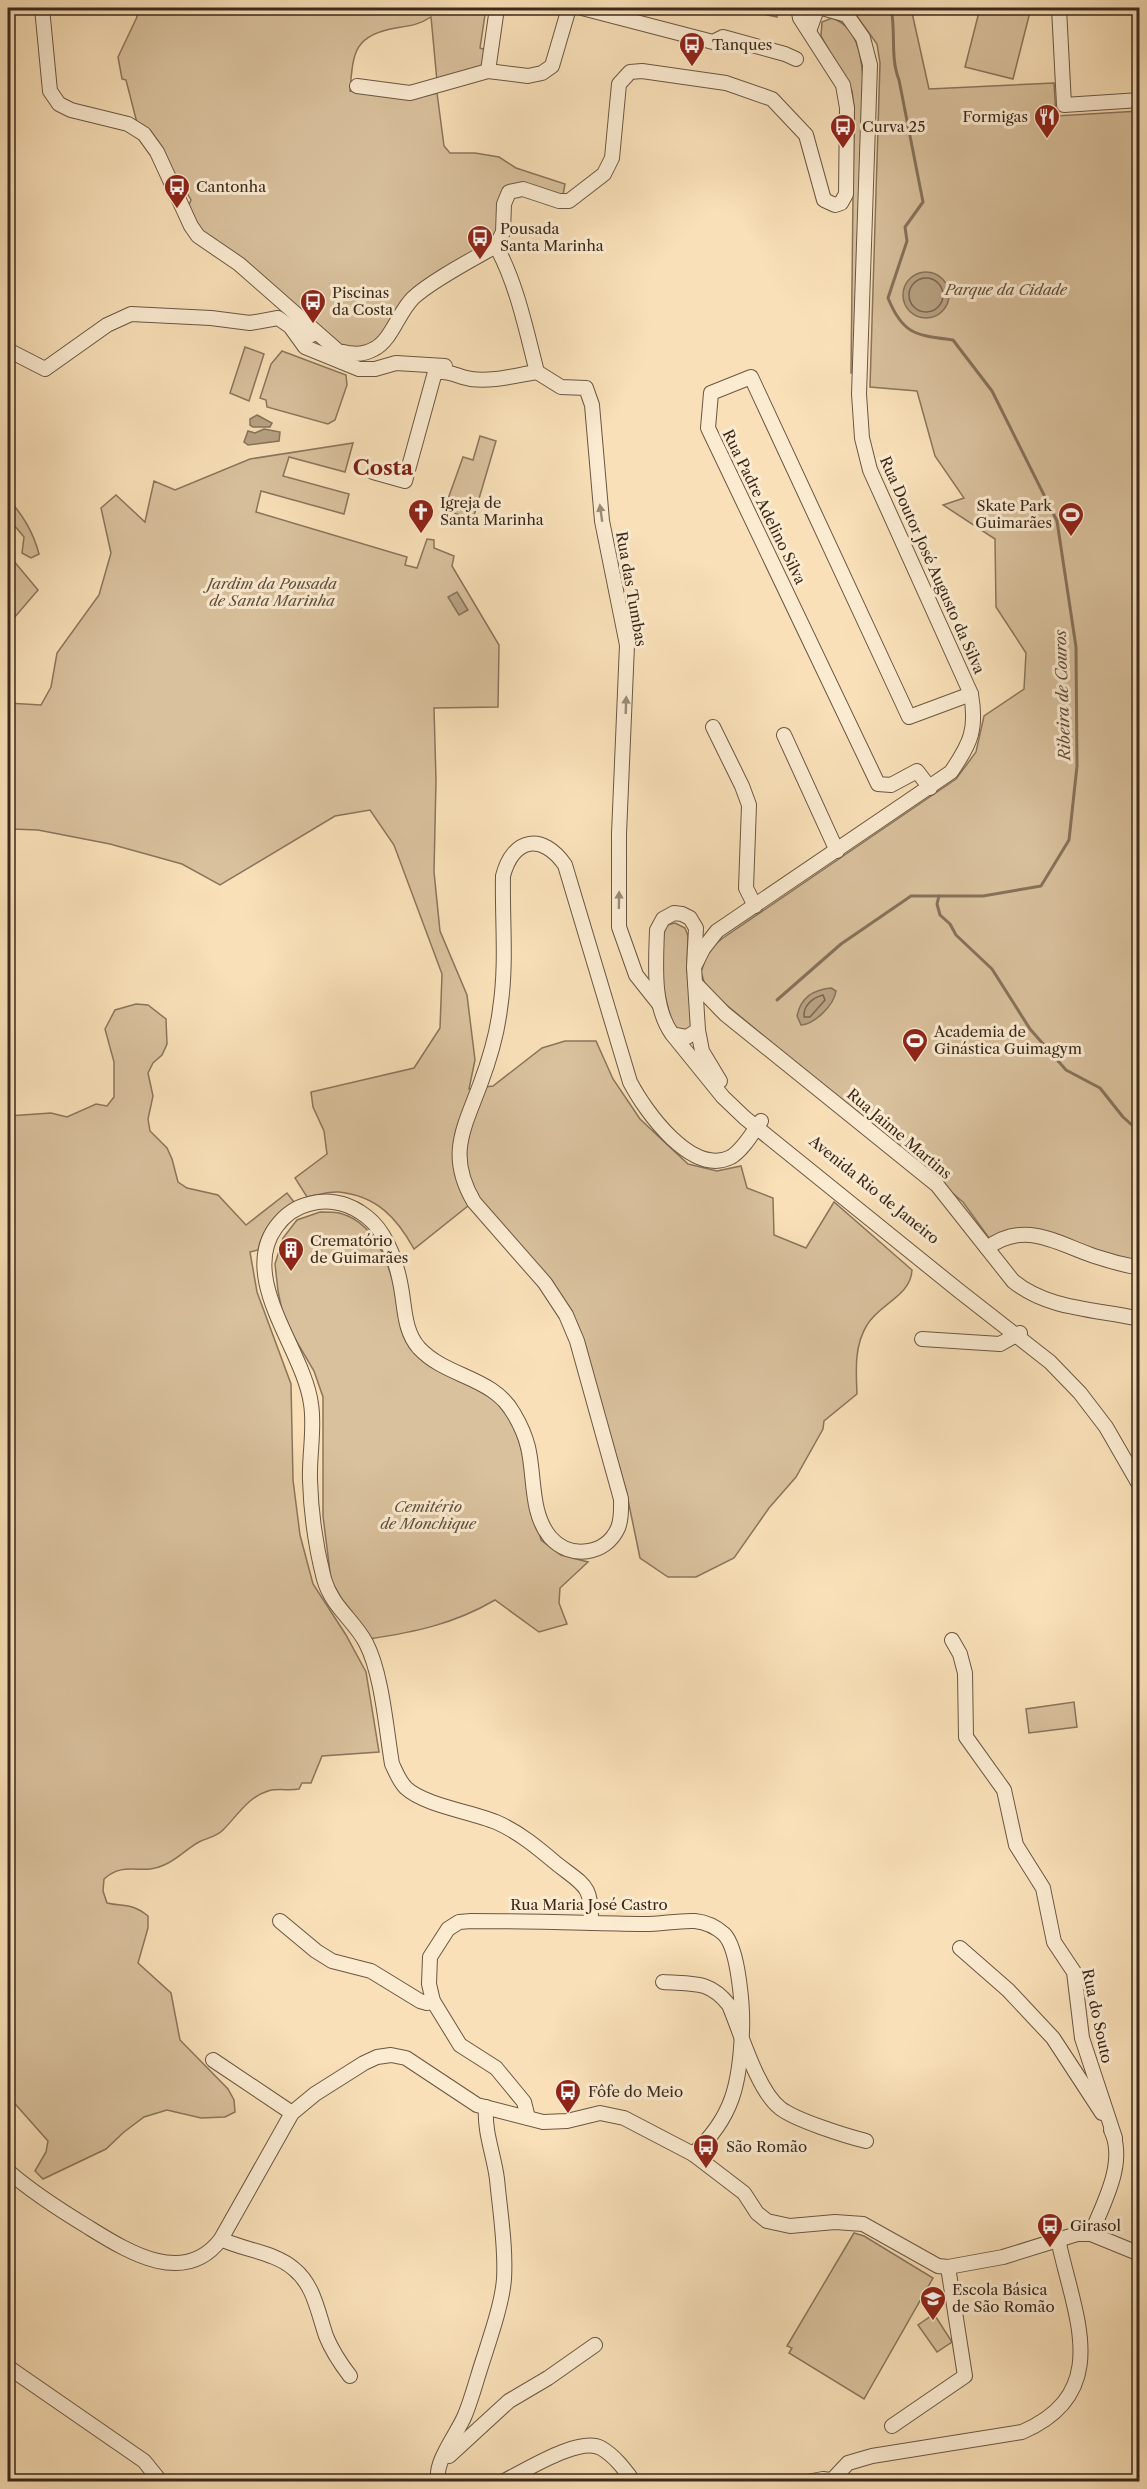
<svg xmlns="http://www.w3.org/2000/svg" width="1147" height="2489" font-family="'Libre Caslon Text',serif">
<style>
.green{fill:#d9c19d;stroke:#8a755c;stroke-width:1.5}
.water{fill:#b8a283;stroke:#86725a;stroke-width:1.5}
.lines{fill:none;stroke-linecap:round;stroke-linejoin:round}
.shore{stroke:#7a6650;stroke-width:1.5}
.stream{stroke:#86725a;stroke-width:3}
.minor-casing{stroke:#6a5743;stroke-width:16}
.minor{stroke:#fbebd1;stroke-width:14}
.oneway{fill:#9b8a76}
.labels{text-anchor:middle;stroke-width:6;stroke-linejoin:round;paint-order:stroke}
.poi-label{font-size:15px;fill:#3b291c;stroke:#fbebd1;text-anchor:start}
.park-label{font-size:15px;font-style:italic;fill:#624f3c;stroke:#fbebd1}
.street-label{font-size:15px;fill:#3b291c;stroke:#fbebd1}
.water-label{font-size:16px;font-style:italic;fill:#604d3b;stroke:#fbebd1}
.district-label{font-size:21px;font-weight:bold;fill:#7a1f14;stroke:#fbebd1}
</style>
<rect width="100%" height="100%" fill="#f9e0b8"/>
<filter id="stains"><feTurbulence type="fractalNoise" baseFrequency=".00333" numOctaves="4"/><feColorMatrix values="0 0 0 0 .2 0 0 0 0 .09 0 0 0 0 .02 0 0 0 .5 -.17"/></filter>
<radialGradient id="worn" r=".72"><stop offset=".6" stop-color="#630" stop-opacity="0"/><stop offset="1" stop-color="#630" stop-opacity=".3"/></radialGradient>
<g class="green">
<path d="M135,8H486L480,48L486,50L484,66L437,81L431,17C419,25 409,26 396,28C353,35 353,54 350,91L412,99L437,93L444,146L450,153H475L499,157L516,168L565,184L563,195L529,184L514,185L492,241L460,262L366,349L345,350L200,231L188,207L191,200L187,193L181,190L137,123L126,80L122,79L118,57L137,17Z"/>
<path d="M737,8H776L777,17Z"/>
<path d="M851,8H911L929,89L1054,83L1056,116L1139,111V1263L1009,1231L989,1238L963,1202L706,988L701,972L709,949L723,938L956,779L976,752L984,716L1024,689L1026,653L996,607L995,539L943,505L964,498L935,456L917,391L870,387L880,63L877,44Z"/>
<path d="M980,8H1031L1013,79L965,67Z"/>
<path d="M832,18C857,27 861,54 863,77L855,374L851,373L854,107L852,91L821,36L822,22Z"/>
<path d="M245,347L264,354L249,401L230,393Z"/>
<path d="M282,351L346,375L347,385L335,420L328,424L267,407L266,400L260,398L271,364Z"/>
<path d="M480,436L496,441L473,519L444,510L463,457L473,460Z"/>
<path d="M353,443L345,472L289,457L283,476L349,494L344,514L261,491L256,512L407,557L405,565L417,568L427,539L434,540V548L454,556L452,566L499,645L498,707L434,708L436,780L434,872L440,931L467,995L475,1060L469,1089L493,1086L542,1048L565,1041H596L613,1079L640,1119L688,1164L717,1171L741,1166L747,1188L773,1198L774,1235L806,1248L834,1202L912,1270C911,1296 879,1304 867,1325C854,1346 856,1371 857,1394L824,1421L823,1429L796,1477L769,1508L734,1558L696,1577H668L640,1558L626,1490L578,1325L554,1285L473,1202L414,1249C397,1218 377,1196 339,1192C329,1191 317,1195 307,1197L295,1178L327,1154L324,1131L313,1107L311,1092L414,1068L440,1028L442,974L394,845L370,810L335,816L220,885L182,864L110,844L38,830L12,829L8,816V703L41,705L51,687L57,653L99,595L111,553L101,508L116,495L145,522L154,481L175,490L250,459Z"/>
<path d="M8,498C23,516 33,531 39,554L31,558L22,553L24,537L8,518Z"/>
<path d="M8,557L13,560L38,590L14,618L8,621Z"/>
<path d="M675,923L685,928L688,936L687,970L692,1026L687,1030L675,1031C665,1002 653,953 667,925Z"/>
<path d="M136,1004L148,1005L166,1019L167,1044L162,1055L153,1063L148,1073L153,1096L148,1119L150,1131L167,1148L172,1159L178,1182L187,1188L218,1195L246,1225L287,1193L294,1202C275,1214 263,1228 258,1250L250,1252L257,1292L291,1384L293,1480L300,1535L313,1584L346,1635L366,1672L379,1752L322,1756L311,1783H302L299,1789C289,1791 278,1788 268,1791C248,1797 237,1816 223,1830C216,1837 207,1838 199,1842C186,1849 177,1860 164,1865C142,1876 125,1860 104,1879L103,1891L107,1903C125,1907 132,1903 148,1916V1928L138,1963L171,1993L180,2040L228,2089L234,2100L235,2112L225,2117L201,2118L167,2110L144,2117L124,2132L106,2149L43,2179L35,2171L46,2152L48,2141L8,2096V1116L51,1113L67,1117L96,1104L107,1106L114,1097V1062L105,1029L115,1010Z"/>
<path d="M320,1212C326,1212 333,1212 339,1213C388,1225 396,1294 404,1335L471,1386L496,1401L515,1427L525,1463L541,1540L561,1555L588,1562L560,1588L559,1603L567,1624L539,1632L495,1600C454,1624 415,1632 369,1639L348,1611L331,1580L323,1516V1397L314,1371L284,1320L278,1291L275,1264L283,1238L297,1220Z"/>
<path d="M1074,1702L1077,1727L1029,1733L1026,1709Z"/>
<path d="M854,2233L864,2236L933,2278L864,2399L789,2353L792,2348L787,2346Z"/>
<path d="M934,2314L952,2342L937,2352L918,2325Z"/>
</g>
<g class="water">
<circle cx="926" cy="295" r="23"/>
<path d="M257,415L272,423L270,427H253L250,425V419Z"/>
<path d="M264,429L280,432L279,441L248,445L244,442L248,431L255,433Z"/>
<path d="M457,592L468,610L459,615L448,597Z"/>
<path d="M831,988L836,991C834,1005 815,1024 801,1025L797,1016C801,997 813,990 831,988Z"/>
</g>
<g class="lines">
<g class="shore">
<circle cx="926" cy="295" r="17"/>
<path d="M823,995L825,1000L810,1017H804C803,1006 812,998 823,995Z"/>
</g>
<g class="stream">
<path d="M891,8C896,31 890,58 899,80L923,202L905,227L907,241L888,298C903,335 916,335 953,340L992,391L1057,521L1076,647L1077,766L1069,840L1041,886L983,896H939L937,904L940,915L950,924L956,935L992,969L1030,1029L1066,1070L1100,1088L1123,1117L1133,1126L1140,1127"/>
<path d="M777,1000L841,944L911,896H939"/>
</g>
<defs>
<g id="minor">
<path d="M42,8L50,91L59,104L71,110L128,124L144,134L157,152L191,226L198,236L239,264L338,351C352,354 361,356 374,349C391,341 398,313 413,298C431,281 473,259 496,246L503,232L504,204L509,192L523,189L559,201H569L604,174L612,158L619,84L630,72L642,71L726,83L772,99L806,135L824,200L835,205L841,203L846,194L847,108L843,85L800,18L798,8"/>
<path d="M582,8L713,42L723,37L785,54L796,59"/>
<path d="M822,8L847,15"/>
<path d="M1059,8L1064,105L1140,100"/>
<path d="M809,31L817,9"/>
<path d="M488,71L497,8"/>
<path d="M357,86L410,93L488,71L528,76L542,73L552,66L569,8"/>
<path d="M496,246C517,284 526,330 537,372"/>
<path d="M292,329L305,347L359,369H375L396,363L445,366"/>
<path d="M8,350L45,369L107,325L131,314L211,318L250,323L278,318L291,327L309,336L316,333"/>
<path d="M537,372L561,387L586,388L592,405L602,521L627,645L619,834V927L636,975L659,1004"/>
<path d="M373,472L405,481L435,372C449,370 458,377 471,379C493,382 516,375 537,372"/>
<path d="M713,727L742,786L749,805L746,888L755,906"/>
<path d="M784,735L837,851"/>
<path d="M930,788L917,771L891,785L878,784L708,428L711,393L751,377L909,717L971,694"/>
<path d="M694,967L703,949L717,931L951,772C971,743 977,729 971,694L870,470L862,438L859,394L870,65L863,38L842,8"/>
<path d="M695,983L725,1014L937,1185L1013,1281C1048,1310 1097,1309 1140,1319"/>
<path d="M698,1030L702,1051L720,1081"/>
<path d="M672,1034L687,1037L698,1030L694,967L696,928L690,918L682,914L674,913L663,919L657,930C656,963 652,1006 672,1034L723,1097L745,1118L958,1290L1050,1362L1080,1393L1106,1427L1140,1486"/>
<path d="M987,1248C1025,1220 1056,1243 1094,1256C1109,1261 1124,1265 1140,1268"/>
<path d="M922,1339L1000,1344L1020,1333"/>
<path d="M952,1640L960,1654L965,1673L966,1737L1004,1790L1016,1845L1043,1888L1054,1942L1074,1972L1082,2038L1115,2138"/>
<path d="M280,1921L316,1951L332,1961L371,1971L420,2001L427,2003L433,2001"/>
<path d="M591,1923C592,1885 585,1886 557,1864C538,1848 519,1832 496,1822C472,1812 424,1805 406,1788C399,1781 396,1772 392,1764C386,1728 382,1674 366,1643C354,1620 332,1607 324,1579C316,1548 311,1513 310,1480C309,1455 315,1429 311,1404C304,1350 238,1279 276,1227C284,1216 296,1207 309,1204C326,1199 345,1202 360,1212C385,1227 396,1259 401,1287C405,1308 404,1331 419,1348C447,1378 493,1376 514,1414C520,1424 525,1435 528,1447C535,1476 530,1513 550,1537C570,1560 606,1555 618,1528C622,1518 621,1509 621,1499L577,1341L566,1315L545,1283L474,1202C447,1156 463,1130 480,1085C489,1061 497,1035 500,1009C507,964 502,920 503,876C513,837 543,833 565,865L630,1082C645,1111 692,1177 731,1157C743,1150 753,1132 761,1121"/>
<path d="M960,1948L1008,1990L1053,2038L1102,2113"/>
<path d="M663,1982C693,1984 709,1980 729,2005C741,2033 757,2090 780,2108C795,2120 846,2136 866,2141"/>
<path d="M213,2060L292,2113"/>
<path d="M528,2118L524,2102L496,2068L460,2045L433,2001L429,1984L430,1957L448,1929L459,1922L471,1921C528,1921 584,1923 640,1924C658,1925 677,1920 695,1921C705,1922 716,1927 724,1934C739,1949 743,2010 742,2031C740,2083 733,2118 693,2154"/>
<path d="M8,2171C33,2193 60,2210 88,2227C127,2251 184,2288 221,2239L292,2113L315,2094L364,2063L377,2057L391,2055L406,2058L477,2105L543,2122L567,2121L600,2113L624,2118L693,2154L744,2193L757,2213L767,2221L790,2226L835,2222L863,2224L938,2266L948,2267L1003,2257L1077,2234H1091L1140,2254"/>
<path d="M1091,2234C1103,2204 1127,2162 1111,2130"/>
<path d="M221,2239C243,2250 275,2252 294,2269C314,2285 318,2313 326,2336C332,2351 340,2363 350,2376"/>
<path d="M8,2367L144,2461L161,2482"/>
<path d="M892,2426L965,2376L948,2267"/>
<path d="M449,2456L509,2401L548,2378L595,2345"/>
<path d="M833,2479L848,2463L872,2456L1022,2432C1115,2392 1073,2313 1058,2239"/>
<path d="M439,2482C432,2464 458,2433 465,2415C470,2403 474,2389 478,2376C486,2349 502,2307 504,2279C506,2246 500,2212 497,2179C494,2155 484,2132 486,2107"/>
<path d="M502,2482C525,2471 579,2436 601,2448C615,2456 625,2470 634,2482"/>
<path d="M807,2482L823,2479L845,2482"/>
</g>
</defs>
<use href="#minor" class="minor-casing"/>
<use href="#minor" class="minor"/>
</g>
<defs><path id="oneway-solid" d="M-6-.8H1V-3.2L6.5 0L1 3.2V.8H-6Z" transform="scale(1.5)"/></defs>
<g class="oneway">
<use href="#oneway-solid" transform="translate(601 513) rotate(-98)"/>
<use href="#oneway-solid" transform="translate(626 705) rotate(-88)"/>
<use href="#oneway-solid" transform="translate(619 900) rotate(-89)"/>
</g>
<defs>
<symbol id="bus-pin" viewBox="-11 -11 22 30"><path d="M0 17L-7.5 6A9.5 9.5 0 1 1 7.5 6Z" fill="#8f2418" stroke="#fbebd1"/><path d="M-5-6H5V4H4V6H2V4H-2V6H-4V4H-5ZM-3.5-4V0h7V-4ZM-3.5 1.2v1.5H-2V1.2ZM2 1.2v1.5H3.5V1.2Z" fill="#fff"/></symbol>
<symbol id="restaurant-pin" viewBox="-11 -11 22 30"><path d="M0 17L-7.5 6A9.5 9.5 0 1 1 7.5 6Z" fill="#8f2418" stroke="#fbebd1"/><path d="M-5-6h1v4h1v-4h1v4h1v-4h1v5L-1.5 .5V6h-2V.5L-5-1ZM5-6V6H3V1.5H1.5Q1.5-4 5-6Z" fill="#fff"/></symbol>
<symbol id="church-pin" viewBox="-11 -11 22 30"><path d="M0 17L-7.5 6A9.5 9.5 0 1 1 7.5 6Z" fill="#8f2418" stroke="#fbebd1"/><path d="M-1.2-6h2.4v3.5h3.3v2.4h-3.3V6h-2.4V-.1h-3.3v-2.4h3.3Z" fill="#fff"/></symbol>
<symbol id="stadium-pin" viewBox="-11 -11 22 30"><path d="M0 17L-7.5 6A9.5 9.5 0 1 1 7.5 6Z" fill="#8f2418" stroke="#fbebd1"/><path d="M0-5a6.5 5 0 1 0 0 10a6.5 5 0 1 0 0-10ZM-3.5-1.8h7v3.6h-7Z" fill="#fff"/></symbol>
<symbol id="building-pin" viewBox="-11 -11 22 30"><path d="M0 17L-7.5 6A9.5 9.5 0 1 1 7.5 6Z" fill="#8f2418" stroke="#fbebd1"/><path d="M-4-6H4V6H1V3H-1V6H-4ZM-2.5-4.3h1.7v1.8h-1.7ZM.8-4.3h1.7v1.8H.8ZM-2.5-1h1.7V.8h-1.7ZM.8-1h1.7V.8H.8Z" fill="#fff"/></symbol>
<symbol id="school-pin" viewBox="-11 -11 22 30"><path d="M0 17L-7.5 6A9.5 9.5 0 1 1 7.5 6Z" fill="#8f2418" stroke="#fbebd1"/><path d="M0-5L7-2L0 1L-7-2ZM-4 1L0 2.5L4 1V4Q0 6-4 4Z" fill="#fff"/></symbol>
</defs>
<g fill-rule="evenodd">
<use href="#bus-pin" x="677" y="30" width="30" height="40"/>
<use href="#restaurant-pin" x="1032" y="102" width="30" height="40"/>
<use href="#bus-pin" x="828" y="112" width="30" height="40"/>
<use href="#bus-pin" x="162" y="172" width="30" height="40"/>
<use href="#bus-pin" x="465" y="223" width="30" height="40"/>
<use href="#bus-pin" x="298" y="287" width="30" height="40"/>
<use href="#church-pin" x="406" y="497" width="30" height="40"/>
<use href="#stadium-pin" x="1056" y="500" width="30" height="40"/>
<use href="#stadium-pin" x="900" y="1026" width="30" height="40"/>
<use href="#building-pin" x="276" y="1235" width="30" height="40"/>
<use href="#bus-pin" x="553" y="2077" width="30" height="40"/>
<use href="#bus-pin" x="691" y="2132" width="30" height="40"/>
<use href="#bus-pin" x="1035" y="2211" width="30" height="40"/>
<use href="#school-pin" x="918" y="2284" width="30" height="40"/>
</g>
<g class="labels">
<g class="poi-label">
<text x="712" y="50">Tanques</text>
<text x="1028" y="122" text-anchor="end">Formigas</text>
<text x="862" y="132">Curva 25</text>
<text x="196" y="192">Cantonha</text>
<text x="500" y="234">Pousada<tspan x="500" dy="17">Santa Marinha</tspan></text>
<text x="332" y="298">Piscinas<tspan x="332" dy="17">da Costa</tspan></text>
<text x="440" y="508">Igreja de<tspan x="440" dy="17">Santa Marinha</tspan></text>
<text x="1052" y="511" text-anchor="end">Skate Park<tspan x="1052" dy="17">Guimarães</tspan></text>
<text x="934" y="1037">Academia de<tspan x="934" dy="17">Ginástica Guimagym</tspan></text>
<text x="310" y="1246">Crematório<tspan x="310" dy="17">de Guimarães</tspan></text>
<text x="588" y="2097">Fôfe do Meio</text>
<text x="726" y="2152">São Romão</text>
<text x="1070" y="2231">Girasol</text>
<text x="952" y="2295">Escola Básica<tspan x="952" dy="17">de São Romão</tspan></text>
</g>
<g class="park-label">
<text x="1006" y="295">Parque da Cidade</text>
<text x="272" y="589">Jardim da Pousada<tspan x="272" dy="17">de Santa Marinha</tspan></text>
<text x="428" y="1512">Cemitério<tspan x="428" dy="17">de Monchique</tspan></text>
</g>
<g class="street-label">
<text transform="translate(764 507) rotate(64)" y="5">Rua Padre Adelino Silva</text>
<text transform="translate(932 565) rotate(66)" y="5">Rua Doutor José Augusto da Silva</text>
<text transform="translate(631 589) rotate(80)" y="5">Rua das Tumbas</text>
<text transform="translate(899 1134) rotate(40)" y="5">Rua Jaime Martins</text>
<text transform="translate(874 1190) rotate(39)" y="5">Avenida Rio de Janeiro</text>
<text x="589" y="1910">Rua Maria José Castro</text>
<text transform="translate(1097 2016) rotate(78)" y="5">Rua do Souto</text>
</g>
<g class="water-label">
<text transform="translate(1062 695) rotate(-92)" y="6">Ribeira de Couros</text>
</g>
<g class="district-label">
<text x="383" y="475">Costa</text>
</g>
</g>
<rect width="1147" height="2489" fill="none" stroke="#f9e0b8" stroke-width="30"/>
<rect x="9" y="9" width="1129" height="2471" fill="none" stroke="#3b291c" stroke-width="3"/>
<rect x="15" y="15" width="1117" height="2459" fill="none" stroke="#3b291c" stroke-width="1.5"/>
<rect width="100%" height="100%" filter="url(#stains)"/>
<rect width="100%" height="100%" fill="url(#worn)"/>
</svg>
